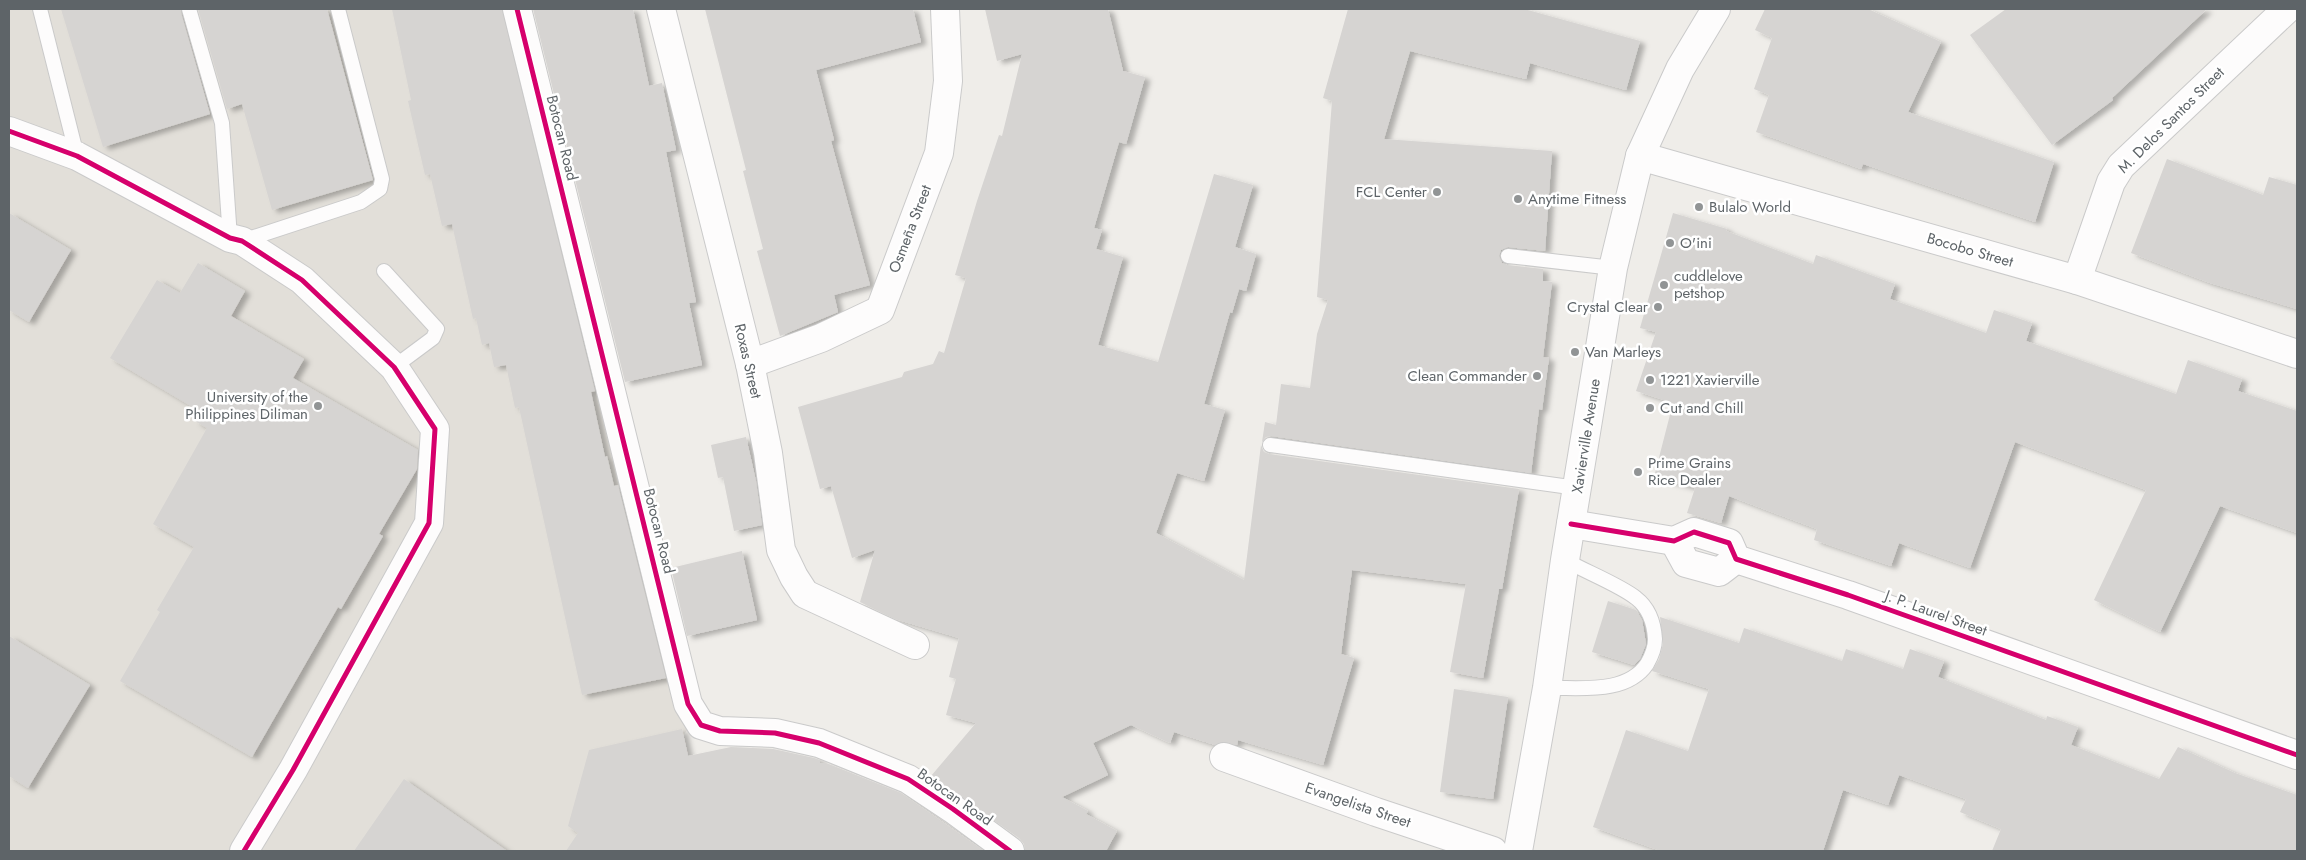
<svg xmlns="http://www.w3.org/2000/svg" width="2306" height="860" font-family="Jost,sans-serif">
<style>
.education{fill:#e2dfd9}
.building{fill:#d6d4d2;filter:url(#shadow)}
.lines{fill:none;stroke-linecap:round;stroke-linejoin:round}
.lane-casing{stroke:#cacaca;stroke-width:16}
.street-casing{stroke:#cacaca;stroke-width:30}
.secondary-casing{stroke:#cacaca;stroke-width:30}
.lane{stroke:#fdfcfc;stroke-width:14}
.street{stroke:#fdfcfc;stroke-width:28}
.secondary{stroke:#fdfcfc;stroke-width:28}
.cycleway-casing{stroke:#fff;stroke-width:8}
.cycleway{stroke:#d6006c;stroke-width:5}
.poi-dot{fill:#919495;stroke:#fff;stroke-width:2}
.labels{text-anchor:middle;stroke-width:5;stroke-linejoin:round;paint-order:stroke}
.street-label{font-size:15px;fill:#5e6468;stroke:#fff}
.poi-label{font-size:15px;fill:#5e6468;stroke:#fff;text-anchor:start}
</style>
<defs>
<filter id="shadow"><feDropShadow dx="5.5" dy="3" stdDeviation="2.5" flood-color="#0004"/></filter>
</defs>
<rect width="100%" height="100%" fill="#efede9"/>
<path class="education" d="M9,9H531L699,716L587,851H9Z"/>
<g class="building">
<path d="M61,9H180L210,114L103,147Z"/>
<path d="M198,9H327L373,180L272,210L242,104L227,109Z"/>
<path d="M392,9H502L595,391L591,392L605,457L607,456L614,486L618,485L666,678L582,695L519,407L515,408L506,365L494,367L489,343L482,345L476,318L473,319L452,224L442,226L430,174L425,175L408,101L411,100Z"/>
<path d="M533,9H633L649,86L662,83L676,150L666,152L696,302L689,303L702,365L625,382Z"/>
<path d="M705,9H913L921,42L816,70L834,140L831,141L870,285L834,295L838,312L780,336L757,251L763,249L743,171L746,170Z"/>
<path d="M985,9H1108L1123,71L1145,77L1126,144L1119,142L1094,228L1102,230L1096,249L1123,257L1098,345L1158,362L1214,174L1253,185L1235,247L1256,254L1246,291L1239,289L1232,313L1230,312L1204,404L1225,410L1204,481L1177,473L1156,533L1244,580L1261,445L1264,452L1269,454L1519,489L1502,589H1499L1483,678L1450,672L1466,584L1352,570L1341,654L1354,658L1323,765L1238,740L1237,745L1222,742L1215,745L1174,732L1170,743L1131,725L1093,743L1108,775L1062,797L1088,811L1086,814L1117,831L1106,851H1025L1024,844L1019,838L931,776L976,723L946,715L956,679L949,677L959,638L895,619L860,602L875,550L852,558L831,486L820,489L798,407L902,377L904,372L933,364L939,351L944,353L966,278L955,275L977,201L999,135L1002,136L1022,54L997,61Z"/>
<path d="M1348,9H1524L1640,41L1626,90L1530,63L1526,79L1410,51L1384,139L1552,151L1545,251L1508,247L1501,250L1499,256L1502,263L1507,265L1543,269V281L1552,282L1543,357L1549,358L1542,410L1539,409L1531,473L1271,436L1266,437L1262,442L1265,422L1276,425L1281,384L1310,388L1317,334L1328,300L1317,297L1332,101L1323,98Z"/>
<path d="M1765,9H1868L1941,42L1908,112L2054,162L2035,222L1863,164L1861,169L1756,132L1769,95L1754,89L1772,38L1755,30Z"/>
<path d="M2006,9H2207L2112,98L2113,100L2052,145L1970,35Z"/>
<path d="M2167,159L2263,195L2269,177L2297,185V309L2210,283L2131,253Z"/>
<path d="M9,213L71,250L29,322L9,310Z"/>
<path d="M1673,213L1727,229L1726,231L1813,264L1816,255L1895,284L1890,299L1986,333L1994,310L2032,323L2026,341L2176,394L2188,360L2242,379L2238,391L2297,411V533L2220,506L2160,632L2094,600L2146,490L2015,442L1970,568L1899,543L1891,566L1814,540L1817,529L1729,496L1721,523L1687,513L1695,488L1654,477L1673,403L1636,391L1656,332L1640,328Z"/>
<path d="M198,263L245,291L231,316L304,359L293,378L418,450L417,469L379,534L383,536L341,609L338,607L252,757L120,681L160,612L157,610L194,547L153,524L207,428L195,421L201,412L110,358L157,280L180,293Z"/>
<path d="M746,437L756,481L762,525L734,531L723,477L718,478L711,445Z"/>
<path d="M742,551L757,620L687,636L671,568Z"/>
<path d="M1608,601L1636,610L1642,620L1646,644L1640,659L1634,665L1592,652Z"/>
<path d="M1660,617L1739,643L1744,628L1842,661L1846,649L1903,669L1910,649L1944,661L1938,677L2046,720L2047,716L2078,727L2071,745L2159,779L2178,747L2235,773L2297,795V851H1992L2001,829L1960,812L1966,799L1899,775L1888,805L1843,790L1823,851H1661L1593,827L1626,730L1688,751L1709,689L1652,671L1659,659L1663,644Z"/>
<path d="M9,636L90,685L28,788L9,776Z"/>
<path d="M1454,689L1508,697L1493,799L1440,792Z"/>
<path d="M682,729L688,756L731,747L773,749L814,758L820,760V763H826L901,793L984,851H566L578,833L568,826L589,750Z"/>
<path d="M404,779L507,851H354Z"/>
</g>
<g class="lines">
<defs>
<g id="lane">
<path d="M40,9L77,156"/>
<path d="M189,9L222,123L230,238"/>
<path d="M242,241L361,202L380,189L382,179L338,9"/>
<path d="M1508,256L1613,268"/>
<path d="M384,271L437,329L433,338L394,367"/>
<path d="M1270,445L1577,488"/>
<path d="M1547,688C1579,687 1626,695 1647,664C1651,657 1655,648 1655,639C1654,623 1649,608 1636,598C1620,585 1584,571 1565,560"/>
</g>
<g id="street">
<path d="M517,9L688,704L701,725L720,731L775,733L819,743L908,779L953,809L1010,851"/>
<path d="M661,9L750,364L768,453L781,550L794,577L805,594L915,645"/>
<path d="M9,131L77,156L230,238L242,241L302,280L394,367L435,429L429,523L293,770L244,851"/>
<path d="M1640,156L2077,280L2297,354"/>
<path d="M2077,280L2111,182L2121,166L2287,9"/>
<path d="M750,364L821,338L880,310L939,153L948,81L945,9"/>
<path d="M1571,524L1674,541L1694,532L1729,543L1736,559L1848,595L2297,755"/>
<path d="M1674,541L1686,563L1719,572L1736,559"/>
<path d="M1224,757L1376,812L1493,851"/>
</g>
<path id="secondary" d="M1518,851L1547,688L1565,560L1613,268L1640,156L1680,69L1716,9"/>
</defs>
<use href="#lane" class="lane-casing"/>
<use href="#street" class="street-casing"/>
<use href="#secondary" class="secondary-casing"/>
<use href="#lane" class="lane"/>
<use href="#street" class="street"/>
<use href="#secondary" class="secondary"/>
<defs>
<g id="cycleway">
<path d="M517,9L688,704L701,725L720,731L775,733L819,743L908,779L953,809L1010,851"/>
<path d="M9,131L77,156L230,238L242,241L302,280L394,367L435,429L429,523L293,770L244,851"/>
<path d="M1571,524L1674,541L1694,532L1729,543L1736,559L1848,595L2297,755"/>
</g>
</defs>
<use href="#cycleway" class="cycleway-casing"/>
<use href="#cycleway" class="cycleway"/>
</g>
<g class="poi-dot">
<circle cx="1437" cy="192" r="5"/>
<circle cx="1518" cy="199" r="5"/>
<circle cx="1699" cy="207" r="5"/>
<circle cx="1670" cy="243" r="5"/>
<circle cx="1664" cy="285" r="5"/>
<circle cx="1658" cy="307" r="5"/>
<circle cx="1575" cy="352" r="5"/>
<circle cx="1537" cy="376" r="5"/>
<circle cx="1650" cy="380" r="5"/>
<circle cx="318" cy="406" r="5"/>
<circle cx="1650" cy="408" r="5"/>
<circle cx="1638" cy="472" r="5"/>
</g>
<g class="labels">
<g class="street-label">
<text transform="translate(2171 120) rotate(-45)" y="5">M. Delos Santos Street</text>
<text transform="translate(562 138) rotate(76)" y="5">Botocan Road</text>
<text transform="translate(910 229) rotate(-69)" y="5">Osmeña Street</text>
<text transform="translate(1970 250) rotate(16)" y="5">Bocobo Street</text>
<text transform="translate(748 361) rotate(77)" y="5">Roxas Street</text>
<text transform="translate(1586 436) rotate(-81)" y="5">Xavierville Avenue</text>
<text transform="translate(659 531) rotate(76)" y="5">Botocan Road</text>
<text transform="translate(1936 613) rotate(20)" y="5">J. P. Laurel Street</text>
<text transform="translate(955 797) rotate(35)" y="5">Botocan Road</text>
<text transform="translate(1358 805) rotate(19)" y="5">Evangelista Street</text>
</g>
<g class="poi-label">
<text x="1427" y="197" text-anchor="end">FCL Center</text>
<text x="1528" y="204">Anytime Fitness</text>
<text x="1709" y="212">Bulalo World</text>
<text x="1680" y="248">O'ini</text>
<text x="1674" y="281">cuddlelove<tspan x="1674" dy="17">petshop</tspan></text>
<text x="1648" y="312" text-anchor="end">Crystal Clear</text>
<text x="1585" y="357">Van Marleys</text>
<text x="1527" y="381" text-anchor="end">Clean Commander</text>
<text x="1660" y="385">1221 Xavierville</text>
<text x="308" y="402" text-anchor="end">University of the<tspan x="308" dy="17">Philippines Diliman</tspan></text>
<text x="1660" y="413">Cut and Chill</text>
<text x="1648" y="468">Prime Grains<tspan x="1648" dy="17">Rice Dealer</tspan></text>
</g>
</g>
<rect width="2306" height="860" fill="none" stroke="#5e6468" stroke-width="20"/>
</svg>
